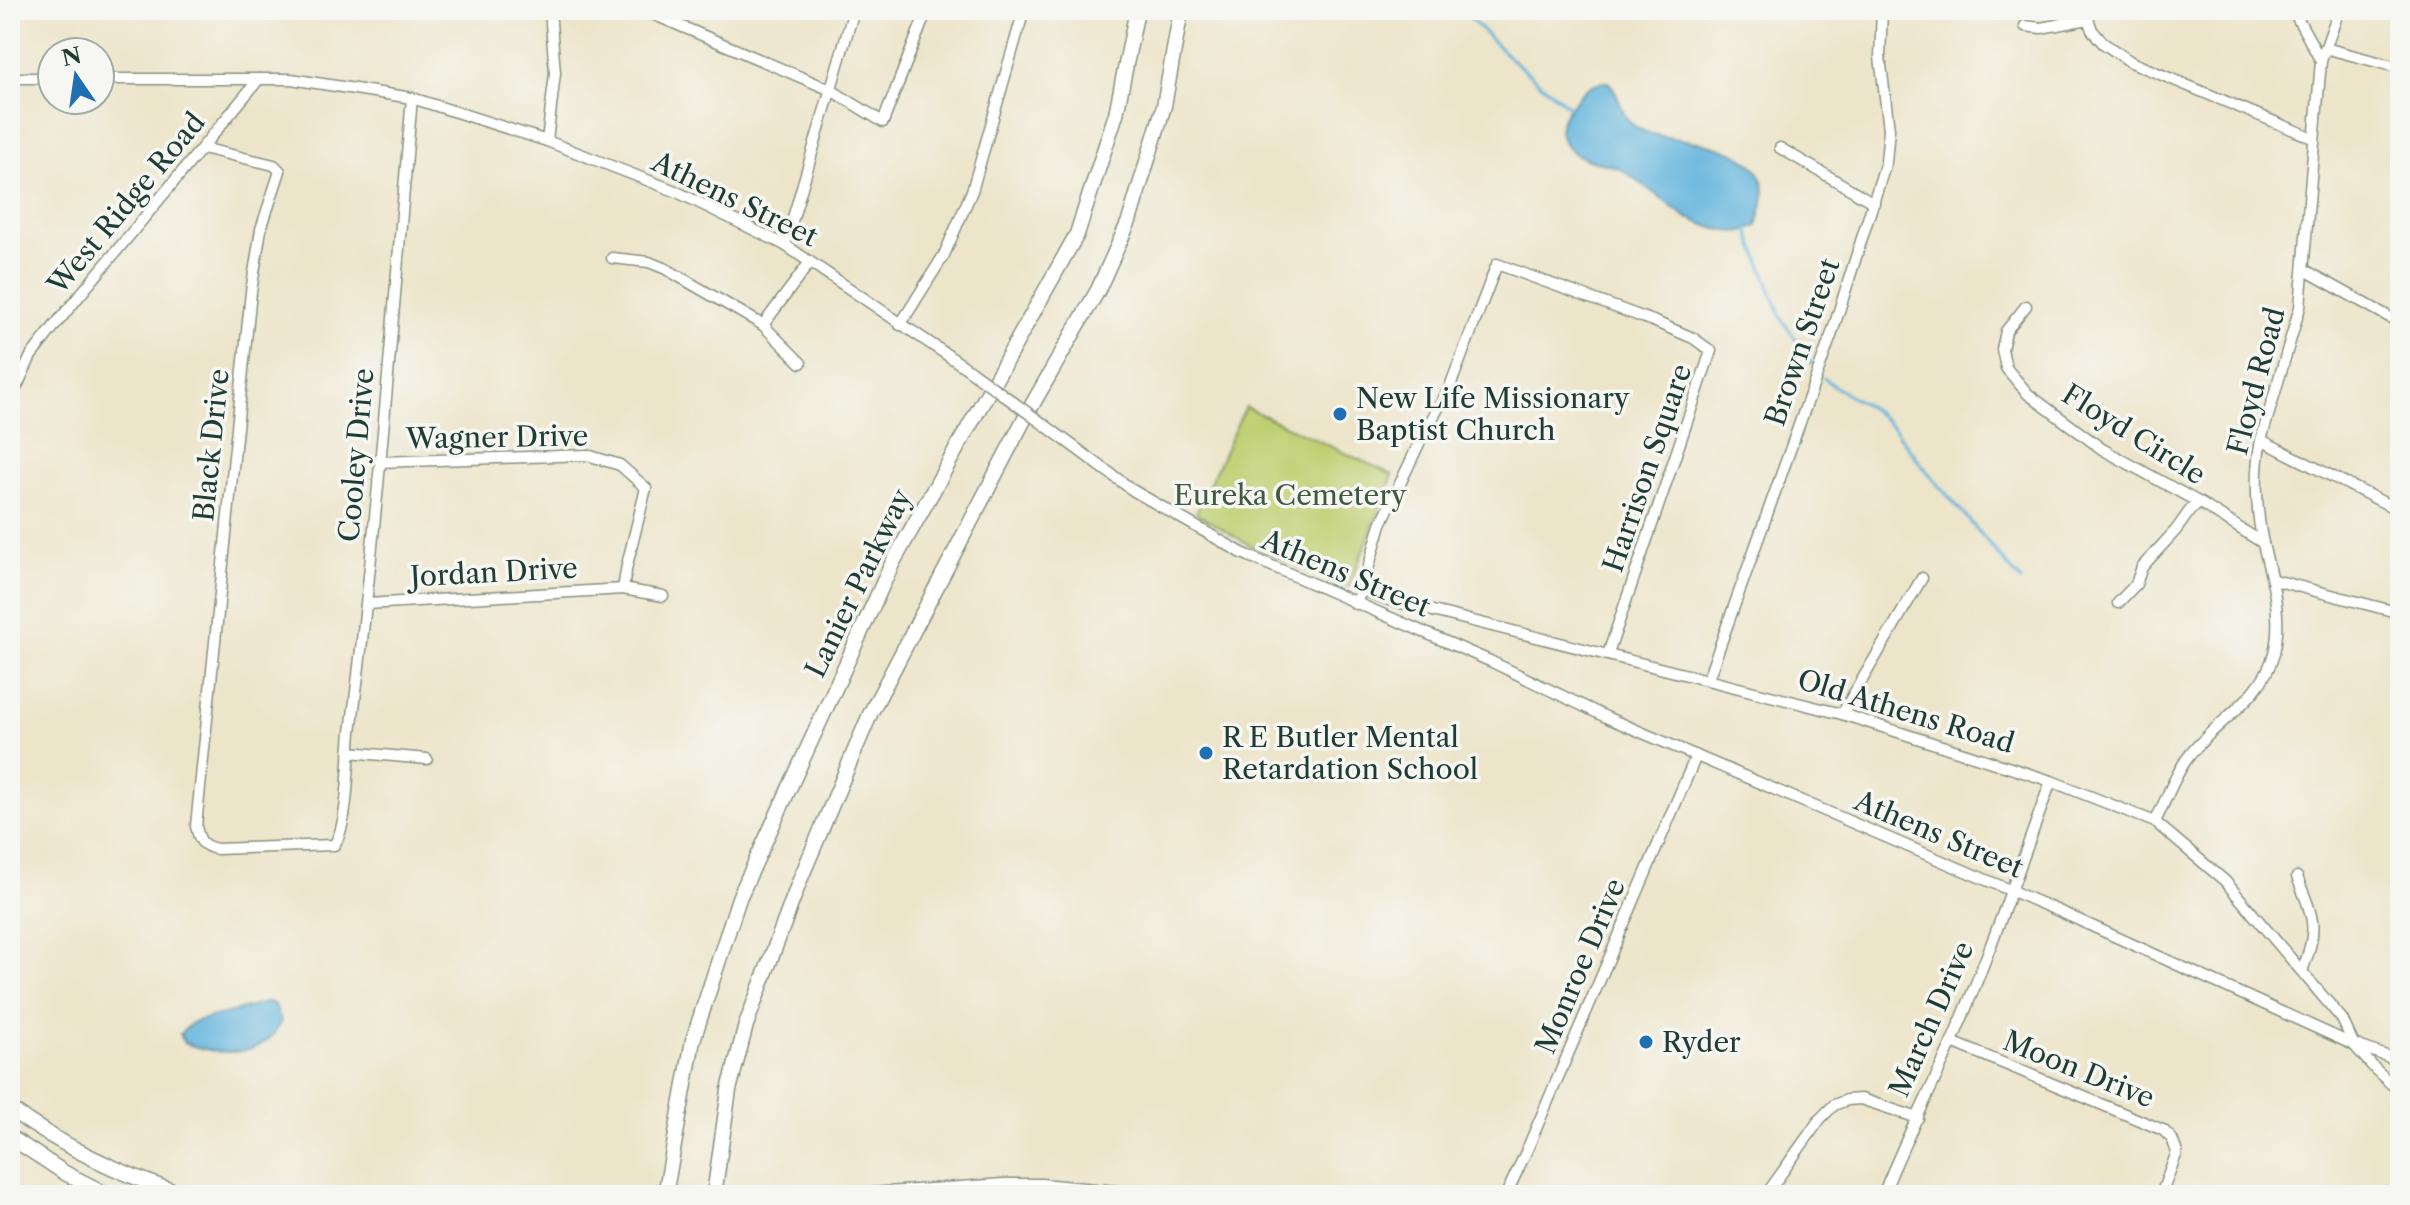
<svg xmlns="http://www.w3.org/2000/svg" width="2410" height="1205" font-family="'Libre Caslon Text',serif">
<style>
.green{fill:#c0cf71;stroke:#708652;stroke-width:2}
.water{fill:#61b3dc;stroke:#407888;stroke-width:2}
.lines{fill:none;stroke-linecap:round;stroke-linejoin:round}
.stream{stroke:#61b3dc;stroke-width:3}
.minor-casing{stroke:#86917f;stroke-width:13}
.highway-casing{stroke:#86917f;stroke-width:17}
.minor{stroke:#fff;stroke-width:10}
.highway{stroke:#fff;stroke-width:14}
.minor-bridge-casing{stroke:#86917f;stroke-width:13;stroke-linecap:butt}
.minor-bridge{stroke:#fff;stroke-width:10}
.poi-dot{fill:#1f6fb2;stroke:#f6f6f2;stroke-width:3}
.labels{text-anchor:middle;stroke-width:7;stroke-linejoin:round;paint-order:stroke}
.street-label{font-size:28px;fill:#1f3d34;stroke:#f6f6f2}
.poi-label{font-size:28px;fill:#1f3d34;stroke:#f6f6f2;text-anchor:start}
.park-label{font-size:28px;fill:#3f5a40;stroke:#f6f6f2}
</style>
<rect width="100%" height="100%" fill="#f6f6f2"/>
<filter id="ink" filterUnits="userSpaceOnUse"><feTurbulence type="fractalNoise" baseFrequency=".0125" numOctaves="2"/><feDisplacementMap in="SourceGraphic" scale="16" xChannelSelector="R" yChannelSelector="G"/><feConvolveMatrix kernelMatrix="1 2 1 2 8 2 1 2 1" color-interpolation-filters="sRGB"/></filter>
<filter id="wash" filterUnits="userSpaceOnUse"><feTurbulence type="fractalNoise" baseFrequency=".006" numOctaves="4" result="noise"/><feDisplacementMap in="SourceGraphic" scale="32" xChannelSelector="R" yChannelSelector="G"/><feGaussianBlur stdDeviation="1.8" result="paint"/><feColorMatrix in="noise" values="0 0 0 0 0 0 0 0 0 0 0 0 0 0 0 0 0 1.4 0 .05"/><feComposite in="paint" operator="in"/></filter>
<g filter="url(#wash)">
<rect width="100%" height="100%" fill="#ede5ca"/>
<path class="green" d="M1245,407L1393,475L1349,587L1251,546L1196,513Z"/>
<g class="water">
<path d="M1608,82C1621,93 1619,113 1632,124C1646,136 1668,137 1685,140C1710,143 1757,154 1763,183C1766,197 1761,212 1757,226C1733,239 1709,227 1686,217C1664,202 1643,183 1620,169C1608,162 1596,164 1584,158C1557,146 1553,125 1572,104C1582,92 1591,81 1608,82Z"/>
<path d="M269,1002L275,1005L281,1021C265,1061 217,1055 184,1043L180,1034L193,1022Z"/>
</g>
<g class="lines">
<g class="stream">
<path d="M1462,10L1509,57L1569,107"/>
<path d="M1748,230L1782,319L1812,364"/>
<path d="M1824,378L1835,387L1872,409L1894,428L1920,463L2021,581"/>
</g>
</g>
</g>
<g filter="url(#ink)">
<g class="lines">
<defs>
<g id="minor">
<path d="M643,10L831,90L883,122L927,10"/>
<path d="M2085,10L2092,30L2103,43L2131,62L2313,138"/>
<path d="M2293,10L2321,61"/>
<path d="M2025,26L2041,28L2088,19"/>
<path d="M2325,48L2400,68"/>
<path d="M10,78H52"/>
<path d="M100,79H291L412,98L547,141L675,191L785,245L965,367"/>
<path d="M547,141L555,73L550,10"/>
<path d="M202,148L274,165L280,171L261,229L251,292L196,826C199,841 202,846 217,849L334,845C349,825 348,759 351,732C378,521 393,310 412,98"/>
<path d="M1780,148L1874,203"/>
<path d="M785,245L854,10"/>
<path d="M612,258L649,262L666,269L763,325L801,363"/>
<path d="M2305,270L2400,323"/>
<path d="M2026,306L2006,331L2002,349L2006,368L2028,394L2102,449L2200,503L2263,543"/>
<path d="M763,325L810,262"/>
<path d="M900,325L944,255L972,191L1024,10"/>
<path d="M10,401L31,356L56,324L259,79"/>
<path d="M1046,426L1134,491L1242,553L1490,661L1608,718L2061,912L2354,1045L2375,1069L2400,1092"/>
<path d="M2261,440L2400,511"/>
<path d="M380,462L587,455L620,465L646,488L627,565L623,589"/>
<path d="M2274,580L2400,613"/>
<path d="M1362,590L1381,524L1424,433L1449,389L1497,264L1653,321L1693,338L1711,351L1608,654"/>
<path d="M2118,603L2136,584L2142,567L2176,530L2191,509L2200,503"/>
<path d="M367,604L623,589L663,596"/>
<path d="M1355,604L1362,590L1389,600L1842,714L2051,781L2155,822L2225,881L2342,1019L2354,1045"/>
<path d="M1708,679L1832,333L1886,162L1889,129L1880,57L1882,10"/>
<path d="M1842,714L1922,578"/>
<path d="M349,752L427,759"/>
<path d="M2155,822C2167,798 2176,771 2193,751C2221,718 2263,697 2274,653C2283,616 2272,580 2263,544C2256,509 2254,474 2261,440L2300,307L2321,61L2339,10"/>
<path d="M2297,877C2314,919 2319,928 2302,971"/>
<path d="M1952,1042L2163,1130L2172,1139L2177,1152L2161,1195"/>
<path d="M2356,1045L2400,1061"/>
<path d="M1506,1195L1526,1152L1696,756"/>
<path d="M1766,1195L1820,1119L1834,1105L1847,1100L1861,1099L1918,1118"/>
<path d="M1883,1195C1903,1143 1929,1095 1951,1044C1988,958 2019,869 2051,781"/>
</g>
<g id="highway">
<path d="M10,1109C63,1147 123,1175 184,1195"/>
<path d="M10,1137L65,1173L108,1195"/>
<path d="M665,1195L693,1040L739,898L892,564L1077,234L1116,114L1137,10"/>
<path d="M714,1195L729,1090L746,1025L800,880L871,712L1028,412L1098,290L1129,221L1164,106L1181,10"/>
<path d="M872,1195L1004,1186H1041L1138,1195"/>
</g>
</defs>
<use href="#minor" class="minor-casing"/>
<use href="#highway" class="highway-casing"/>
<use href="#minor" class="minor"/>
<use href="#highway" class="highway"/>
<defs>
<path id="minor-bridge" d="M965,367L1046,426"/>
</defs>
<use href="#minor-bridge" class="minor-bridge-casing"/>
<use href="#minor-bridge" class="minor-bridge"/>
</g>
</g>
<g class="poi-dot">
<circle cx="1340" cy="414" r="8"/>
<circle cx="1206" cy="753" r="8"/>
<circle cx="1646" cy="1042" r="8"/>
</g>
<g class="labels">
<g class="street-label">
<text transform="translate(735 199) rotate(26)" y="10">Athens Street</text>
<text transform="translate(126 203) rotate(-50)" y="10">West Ridge Road</text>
<text transform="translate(1802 342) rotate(-71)" y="10">Brown Street</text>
<text transform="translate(2256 381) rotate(-75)" y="10">Floyd Road</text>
<text transform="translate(2134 434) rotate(32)" y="10">Floyd Circle</text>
<text transform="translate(497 437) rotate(-1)" y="10">Wagner Drive</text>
<text transform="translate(211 445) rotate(-84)" y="10">Black Drive</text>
<text transform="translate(356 455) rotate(-85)" y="10">Cooley Drive</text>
<text transform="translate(1647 468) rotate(-71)" y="10">Harrison Square</text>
<text transform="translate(494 572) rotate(-3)" y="10">Jordan Drive</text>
<text transform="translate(1346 573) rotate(23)" y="10">Athens Street</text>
<text transform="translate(858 583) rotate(-64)" y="10">Lanier Parkway</text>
<text transform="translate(1906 711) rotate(17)" y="10">Old Athens Road</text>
<text transform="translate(1939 834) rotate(23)" y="10">Athens Street</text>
<text transform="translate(1580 966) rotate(-67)" y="10">Monroe Drive</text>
<text transform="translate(1931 1019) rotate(-66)" y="10">March Drive</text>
<text transform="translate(2079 1069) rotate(22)" y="10">Moon Drive</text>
</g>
<g class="poi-label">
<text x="1356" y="408">New Life Missionary<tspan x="1356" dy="32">Baptist Church</tspan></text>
<text x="1222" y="747">R E Butler Mental<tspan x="1222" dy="32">Retardation School</tspan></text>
<text x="1662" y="1052">Ryder</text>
</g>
<g class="park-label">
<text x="1290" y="505">Eureka Cemetery</text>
</g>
</g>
<rect width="2410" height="1205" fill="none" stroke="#f6f6f2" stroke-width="40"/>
<g transform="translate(76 76) rotate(347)"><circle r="38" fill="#f6f6f2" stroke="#a0aca6" stroke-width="2"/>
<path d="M0-6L14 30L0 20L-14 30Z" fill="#1f6fb2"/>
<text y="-12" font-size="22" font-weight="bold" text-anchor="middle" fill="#1f3d34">N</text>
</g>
</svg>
